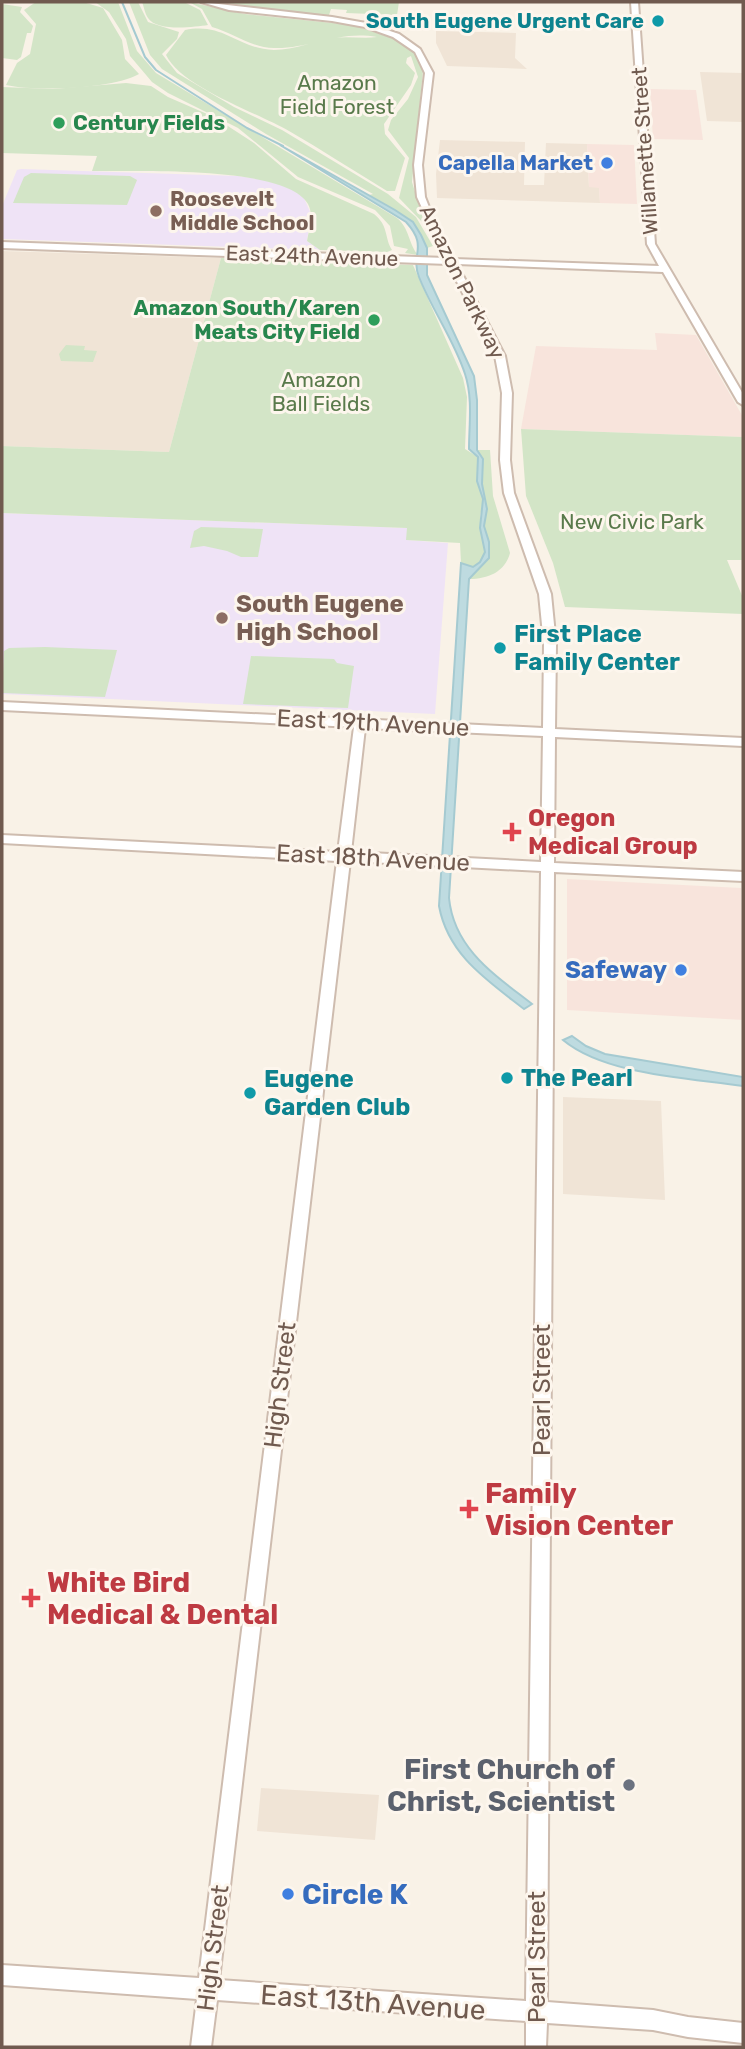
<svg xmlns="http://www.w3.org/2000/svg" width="745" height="2049" font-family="Rubik,sans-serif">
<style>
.residential{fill:#f0e4d6}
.commercial{fill:#f8e4dc}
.education{fill:#efe3f6}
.green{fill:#d3e5c7}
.water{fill:#bedbe0;stroke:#a5cad1;stroke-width:2}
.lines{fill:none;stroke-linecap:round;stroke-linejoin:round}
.stream{stroke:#a5cad1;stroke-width:2}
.secondary-casing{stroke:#cebcaf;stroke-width:4}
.secondary{fill:#fff;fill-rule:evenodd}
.culture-dot{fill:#0f9aa8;stroke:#fdf6ed;stroke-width:2.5}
.leisure-dot{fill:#2e9e5b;stroke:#fdf6ed;stroke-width:2.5}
.shop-dot{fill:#3f7fe0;stroke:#fdf6ed;stroke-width:2.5}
.education-dot{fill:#8d6e63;stroke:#fdf6ed;stroke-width:2.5}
.health-dot{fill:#e0444e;stroke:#fdf6ed;stroke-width:2.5}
.worship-dot{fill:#6b7280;stroke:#fdf6ed;stroke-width:2.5}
.labels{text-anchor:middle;stroke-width:6;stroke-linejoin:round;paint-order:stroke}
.far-culture-label{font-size:21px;font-weight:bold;fill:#0d838f;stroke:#fdf6ed;text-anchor:end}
.far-park-label{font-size:21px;fill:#597a4b;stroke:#fdf6ed}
.far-leisure-label{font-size:21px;font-weight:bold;fill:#27864d;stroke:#fdf6ed;text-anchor:start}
.far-street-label{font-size:21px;fill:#705a4f;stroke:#fdf6ed}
.far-shop-label{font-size:21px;font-weight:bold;fill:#366cbe;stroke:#fdf6ed;text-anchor:end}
.far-education-label{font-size:21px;font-weight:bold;fill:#785e54;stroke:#fdf6ed;text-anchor:start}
.education-label{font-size:24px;font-weight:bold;fill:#785e54;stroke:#fdf6ed;text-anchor:start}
.culture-label{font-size:24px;font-weight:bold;fill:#0d838f;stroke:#fdf6ed;text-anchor:start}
.street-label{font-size:24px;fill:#705a4f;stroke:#fdf6ed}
.health-label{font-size:24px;font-weight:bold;fill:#be3a42;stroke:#fdf6ed;text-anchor:start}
.shop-label{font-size:24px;font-weight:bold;fill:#366cbe;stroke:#fdf6ed;text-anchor:end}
.near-health-label{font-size:28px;font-weight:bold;fill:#be3a42;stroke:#fdf6ed;text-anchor:start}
.near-worship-label{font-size:28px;font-weight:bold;fill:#5b616d;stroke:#fdf6ed;text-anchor:end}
.near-shop-label{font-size:28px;font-weight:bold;fill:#366cbe;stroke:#fdf6ed;text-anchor:start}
.near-street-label{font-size:28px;fill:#705a4f;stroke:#fdf6ed}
</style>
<rect width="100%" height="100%" fill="#f9f2e7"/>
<g class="residential">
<path d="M436,31L516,33L515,58L527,69L447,66L436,43Z"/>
<path d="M700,72L743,73V122L707,121Z"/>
<path d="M440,140L525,142L524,185H544L546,143L587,144L589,187H599L600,203L437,198L436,174Z"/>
<path d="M2,251L221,258L169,452L2,446Z"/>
<path d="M563,1097L661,1101L665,1200L563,1194Z"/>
<path d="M261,1788L379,1795L375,1840L257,1831Z"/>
</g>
<g class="commercial">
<path d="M650,89L696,90L703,140L653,139Z"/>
<path d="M587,144L634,145L637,204L600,203L599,188L589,187Z"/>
<path d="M655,333L696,335L743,417V437L521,429L536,346L657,350Z"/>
<path d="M567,879L741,888L743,1020L567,1010Z"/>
</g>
<g class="education">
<path d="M21,169L238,176L272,181L292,189L304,198L311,214L307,241L320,250L2,239V206L17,170Z"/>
<path d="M2,513L407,528V540L448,543L435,714L2,694Z"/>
</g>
<g class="green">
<path d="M36,2H83L103,8L122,40L125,59L139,74C113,89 36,92 6,85L17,63L30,54L36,24L24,10Z"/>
<path d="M95,2H118L137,51L156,73L397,218C410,229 408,243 418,255L405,253L408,249L394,246L390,226L375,210L298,177L238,128L168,93L152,82L130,56L126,39L109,12Z"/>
<path d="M129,2H138L148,22L179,32L177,39L162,54L177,73L234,107L282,130L388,194L416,217L433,246L427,248L413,222L369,195L373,194L266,134L162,69L150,55Z"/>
<path d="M142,2H184L200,10L208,25C194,27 157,32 148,18C145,14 144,7 142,2Z"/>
<path d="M189,2L245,14L352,25L392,38L415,53L423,71L412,182L425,225L399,198L409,158L388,130L391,120L408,99L418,77L411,56L407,58L406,63L415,73L411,85L384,124L385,134L405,158L395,191H387C354,171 322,150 289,131C258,113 181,87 166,55L185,30C224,22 238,49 274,50C295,50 313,41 334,38C348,36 364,39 377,37C338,30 310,49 274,48C252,48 233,33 212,27L202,9Z"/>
<path d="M216,2H399L397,15L346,13L347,10L331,9L329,15L269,12Z"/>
<path d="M2,4L22,7L20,12L33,26L31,33H27L21,57L17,60L2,58Z"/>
<path d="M126,83L151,86L168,97L214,117L254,143L296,179L374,214C389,226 384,237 392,250L387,252L320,250L307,241C309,229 314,215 308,204C286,165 136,172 92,171L97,156L2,153V87L53,89Z"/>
<path d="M31,173L130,176L137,180L127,205L13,203L24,177Z"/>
<path d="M221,258L413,265L463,378L467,397L465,449L478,457L477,481L483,499L480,518L485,552L480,562L473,567L461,563L460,543L406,540L407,528L2,513V446L169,452Z"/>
<path d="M66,345L85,346L84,350L97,351L93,362L61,361L59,354Z"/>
<path d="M521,429L743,437V560H727L743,598V614L565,607L553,563L526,496Z"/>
<path d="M477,450H490L493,496L510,553C505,572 488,579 469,579L480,568L489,542L484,526L487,509L482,484L483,459Z"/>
<path d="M201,527L263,529L258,557H241L227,551L204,546L190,548L194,531Z"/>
<path d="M45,647L117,650L105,697L2,693L4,651L9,648Z"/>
<path d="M251,656L334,659L337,663L354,666L348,708L243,704Z"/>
</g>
<g class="water">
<path d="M280,145L395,210L413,222L421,235L427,248V275L474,376L477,400V450L483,459L482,484L487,509L484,526L489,542V558L469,579L449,898C454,949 495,975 532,1004L524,1009C487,980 448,955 439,906L461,563L473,567L480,562L485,552L480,528L483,499L477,481L478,457L469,449C469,425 473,398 465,374C454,340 432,310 419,277C410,254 429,247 406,222Z"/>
<path d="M572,1036L586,1046L605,1054L743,1077V1086C689,1078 605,1075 563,1040Z"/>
</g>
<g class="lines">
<path class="stream" d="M122,2L145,57L156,70L247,128L283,146"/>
<defs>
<path id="secondary" d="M201,2L332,17L366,23L399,34L420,49L433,73L422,165L425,197L436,225L454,259L659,266L647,244L631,2H638L655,244L743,394V405L738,402L663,272L457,264L505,356L512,393L510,460L514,493L551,594L556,645L555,729L743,738V746L555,737L554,863L743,872V881L554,872L547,2002L653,2010L688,2017L743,2023V2043L688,2037L653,2030L547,2023L546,2047H526V2021L217,2000L211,2047H191L197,1999L2,1985V1965L199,1978L337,861L2,843V835L338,852L354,727L2,710V702L543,728L544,645L539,594L504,493L500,460L502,393L495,356L448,264L2,248V242L445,258L417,197L414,165L425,73L415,52L393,37L365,27L332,21L229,10ZM365,728L543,736L541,862L351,852ZM350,861L541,871L526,2001L219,1980Z"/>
</defs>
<use href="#secondary" class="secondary-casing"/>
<use href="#secondary" class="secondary"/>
</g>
<g class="culture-dot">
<circle cx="658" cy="21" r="7"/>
<circle cx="500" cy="648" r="7"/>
<circle cx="507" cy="1078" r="7"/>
<circle cx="250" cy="1093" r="7"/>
</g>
<g class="leisure-dot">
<circle cx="59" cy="123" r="7"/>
<circle cx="374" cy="320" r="7"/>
</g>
<g class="shop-dot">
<circle cx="607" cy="163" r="7"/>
<circle cx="681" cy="970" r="7"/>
<circle cx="288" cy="1894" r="7"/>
</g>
<g class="education-dot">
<circle cx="156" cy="211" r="7"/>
<circle cx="222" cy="618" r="7"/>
</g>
<g class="health-dot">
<path d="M508.5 821.5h7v7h7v7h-7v7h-7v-7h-7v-7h7z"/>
<path d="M465.5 1498.5h7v7h7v7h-7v7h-7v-7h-7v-7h7z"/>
<path d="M27.5 1587.5h7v7h7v7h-7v7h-7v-7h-7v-7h7z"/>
</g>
<circle class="worship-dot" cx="629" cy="1785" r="7"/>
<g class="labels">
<g class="far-culture-label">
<text x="644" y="28">South Eugene Urgent Care</text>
</g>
<g class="far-park-label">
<text x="337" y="90">Amazon<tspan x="337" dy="24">Field Forest</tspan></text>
<text x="321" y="387">Amazon<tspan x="321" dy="24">Ball Fields</tspan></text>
<text x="632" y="529">New Civic Park</text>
</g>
<g class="far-leisure-label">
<text x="73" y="130">Century Fields</text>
<text x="360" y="315" text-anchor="end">Amazon South/Karen<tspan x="360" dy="24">Meats City Field</tspan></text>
</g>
<g class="far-street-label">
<text transform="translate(645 151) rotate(-94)" y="7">Willamette Street</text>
<text transform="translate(312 256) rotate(2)" y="7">East 24th Avenue</text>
<text transform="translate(462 282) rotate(64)" y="7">Amazon Parkway</text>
</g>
<g class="far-shop-label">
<text x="593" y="170">Capella Market</text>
</g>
<g class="far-education-label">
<text x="170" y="206">Roosevelt<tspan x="170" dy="24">Middle School</tspan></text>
</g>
<g class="education-label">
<text x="236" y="612">South Eugene<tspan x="236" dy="28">High School</tspan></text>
</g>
<g class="culture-label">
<text x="514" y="642">First Place<tspan x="514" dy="28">Family Center</tspan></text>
<text x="521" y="1086">The Pearl</text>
<text x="264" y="1087">Eugene<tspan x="264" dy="28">Garden Club</tspan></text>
</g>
<g class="street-label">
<text transform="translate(373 723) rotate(3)" y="8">East 19th Avenue</text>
<text transform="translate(373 858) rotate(3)" y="8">East 18th Avenue</text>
<text transform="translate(280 1385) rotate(-83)" y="8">High Street</text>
<text transform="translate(542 1390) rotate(-90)" y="8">Pearl Street</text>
<text transform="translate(213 1948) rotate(-83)" y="8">High Street</text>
<text transform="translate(537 1957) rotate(-90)" y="8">Pearl Street</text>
</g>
<g class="health-label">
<text x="528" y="826">Oregon<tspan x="528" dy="28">Medical Group</tspan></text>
</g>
<g class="shop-label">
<text x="667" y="978">Safeway</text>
</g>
<g class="near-health-label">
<text x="485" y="1503">Family<tspan x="485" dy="32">Vision Center</tspan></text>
<text x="47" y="1592">White Bird<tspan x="47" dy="32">Medical &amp; Dental</tspan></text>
</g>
<g class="near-worship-label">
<text x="615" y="1779">First Church of<tspan x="615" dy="32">Christ, Scientist</tspan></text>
</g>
<g class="near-shop-label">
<text x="302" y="1904">Circle K</text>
</g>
<g class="near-street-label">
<text transform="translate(373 2002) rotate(4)" y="10">East 13th Avenue</text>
</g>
</g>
<rect width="745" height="2049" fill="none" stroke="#705a4f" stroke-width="7"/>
</svg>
